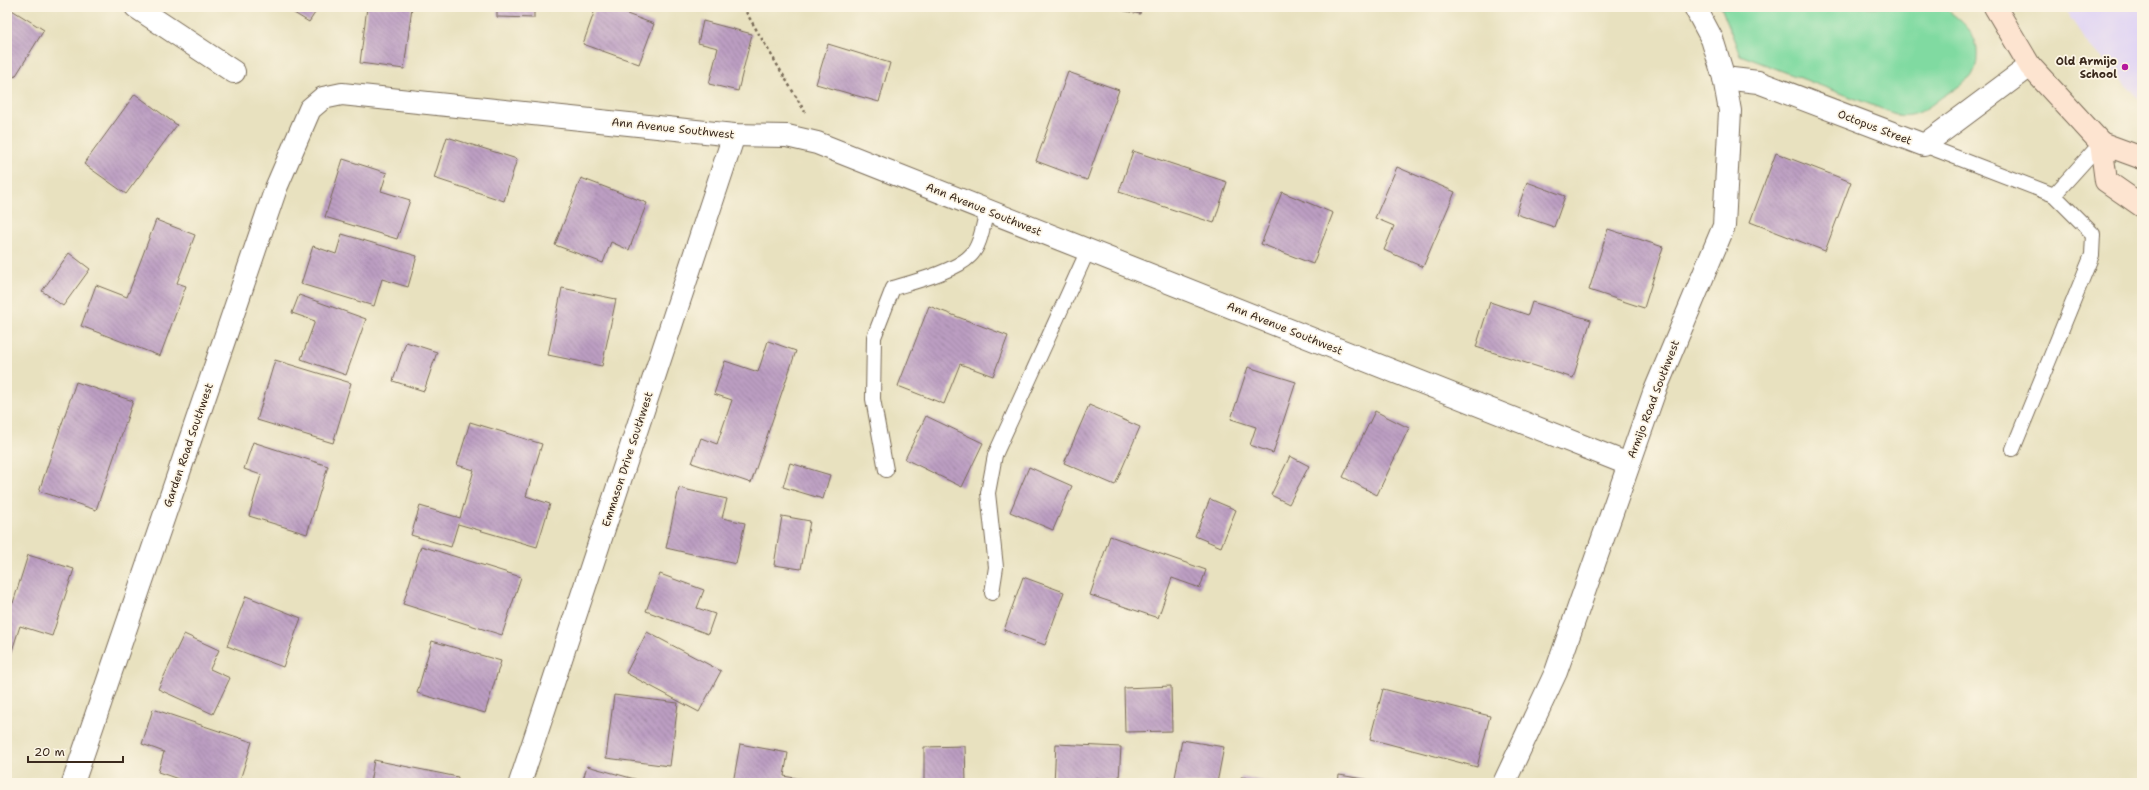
<svg xmlns="http://www.w3.org/2000/svg" width="2149" height="790" font-family="'Shantell Sans',sans-serif">
<style>
.built{fill:#e0d4f4}
.green{fill:#80daa1;stroke:#5e8260}
.building{fill:url(#building-back-hatch)}
.lines{fill:none;stroke-linecap:round;stroke-linejoin:round}
.service-casing{stroke:#786a56;stroke-width:16}
.minor-casing{stroke:#786a56;stroke-width:24}
.secondary-casing{stroke:#786a56;stroke-width:24}
.path{stroke:#786a56;stroke-width:2.5;stroke-dasharray:3 3;stroke-linecap:butt}
.service{stroke:#fff;stroke-width:14}
.minor{stroke:#fff;stroke-width:22}
.secondary{stroke:#fde4d0;stroke-width:22}
.poi-dot{fill:#b5179e;stroke:#fcf5e5;stroke-width:1.5}
.labels{text-anchor:middle;stroke-width:3.5;stroke-linejoin:round;paint-order:stroke}
.poi-label{font-size:11px;font-weight:bold;fill:#3b2a1e;stroke:#fcf5e5;text-anchor:end}
.street-label{font-size:11px;fill:#3b2a1e;stroke:#fcf5e5}
</style>
<defs>
<pattern id="building-back-hatch" width="6" height="6" patternUnits="userSpaceOnUse"><rect width="6" height="6" fill="#bc9ec2"/><path d="M-1 5l2 2M0 0l6 6M5-1l2 2" fill="none" stroke="#9a819d"/></pattern>
</defs>
<rect width="100%" height="100%" fill="#fcf5e5"/>
<filter id="ink" filterUnits="userSpaceOnUse"><feTurbulence type="fractalNoise" baseFrequency=".025" numOctaves="2"/><feDisplacementMap in="SourceGraphic" scale="8" xChannelSelector="R" yChannelSelector="G"/><feConvolveMatrix kernelMatrix="1 2 1 2 8 2 1 2 1" color-interpolation-filters="sRGB"/></filter>
<filter id="wash" filterUnits="userSpaceOnUse"><feTurbulence type="fractalNoise" baseFrequency=".012" numOctaves="4" result="noise"/><feDisplacementMap in="SourceGraphic" scale="16" xChannelSelector="R" yChannelSelector="G"/><feGaussianBlur stdDeviation="0.9" result="paint"/><feColorMatrix in="noise" values="0 0 0 0 0 0 0 0 0 0 0 0 0 0 0 0 0 1.4 0 .05"/><feComposite in="paint" operator="in"/></filter>
<g filter="url(#wash)">
<rect width="100%" height="100%" fill="#e8e1bf"/>
<path class="built" d="M2063,7H2142V103L2084,38Z"/>
<path class="green" d="M1721,7H1944C1962,22 1979,32 1977,58C1977,64 1974,74 1970,78C1962,85 1951,91 1942,97C1927,108 1917,118 1898,115L1740,55Z"/>
<g id="blocks">
<g class="building">
<path d="M7,7L44,30L15,77L7,72Z"/>
<path d="M284,7H319L309,22Z"/>
<path d="M367,7H412L404,69L360,63Z"/>
<path d="M497,7H534V18L497,17Z"/>
<path d="M596,7H608L654,24L639,64L583,44Z"/>
<path d="M1106,7H1141L1140,14Z"/>
<path d="M703,21L752,34L738,91L709,84L718,48L698,43Z"/>
<path d="M828,44L890,63L879,102L816,84Z"/>
<path d="M1068,72L1119,90L1087,180L1036,161Z"/>
<path d="M135,94L177,125L126,194L84,164Z"/>
<path d="M447,137L517,159L504,201L434,178Z"/>
<path d="M1133,151L1227,182L1214,223L1119,192Z"/>
<path d="M1776,153L1851,182L1825,251L1750,222Z"/>
<path d="M343,159L387,173L381,191L410,200L397,239L325,217Z"/>
<path d="M1397,167L1455,192L1423,267L1384,250L1394,226L1375,218Z"/>
<path d="M581,178L647,203L629,250L611,242L603,263L555,245Z"/>
<path d="M1527,182L1565,196L1554,227L1516,214Z"/>
<path d="M1282,192L1333,213L1313,264L1261,244Z"/>
<path d="M156,220L195,235L177,283L186,286L160,356L81,326L96,285L127,297Z"/>
<path d="M1608,229L1663,247L1644,308L1589,290Z"/>
<path d="M342,234L417,256L408,287L382,279L374,306L301,284L313,246L336,254Z"/>
<path d="M69,253L90,269L63,306L42,291Z"/>
<path d="M562,288L616,299L602,366L548,355Z"/>
<path d="M299,295L366,319L346,375L301,359L315,321L292,313Z"/>
<path d="M1490,302L1528,315L1532,302L1591,320L1573,378L1476,347Z"/>
<path d="M929,306L1008,336L993,376L960,364L944,404L898,386Z"/>
<path d="M768,341L796,351L751,483L692,463L701,438L717,444L732,400L714,394L725,361L758,372Z"/>
<path d="M406,342L437,352L424,391L393,381Z"/>
<path d="M275,360L351,383L333,443L257,420Z"/>
<path d="M1248,367L1296,382L1273,453L1250,445L1256,427L1231,419Z"/>
<path d="M76,382L133,401L96,510L39,491Z"/>
<path d="M1089,405L1140,427L1115,485L1064,463Z"/>
<path d="M1375,411L1409,428L1377,495L1343,477Z"/>
<path d="M926,416L983,443L962,487L905,459Z"/>
<path d="M470,422L542,444L526,496L550,504L537,547L458,524L451,547L411,535L420,506L460,518L474,470L457,465Z"/>
<path d="M253,442L328,466L307,534L249,516L261,475L244,469Z"/>
<path d="M1290,456L1309,466L1289,504L1271,495Z"/>
<path d="M790,463L830,475L823,499L783,487Z"/>
<path d="M1029,467L1072,486L1053,530L1010,512Z"/>
<path d="M679,488L727,499L722,518L745,523L736,564L666,548Z"/>
<path d="M1210,499L1236,510L1221,547L1195,536Z"/>
<path d="M782,516L810,521L801,569L774,565Z"/>
<path d="M1110,536L1206,570L1200,588L1172,578L1158,618L1090,595Z"/>
<path d="M421,546L521,577L502,635L403,604Z"/>
<path d="M28,555L74,569L52,636L20,626L8,663L7,601L13,603Z"/>
<path d="M660,574L704,590L697,608L715,614L708,634L646,611Z"/>
<path d="M1023,577L1064,592L1045,645L1004,630Z"/>
<path d="M246,596L301,618L283,667L227,646Z"/>
<path d="M647,632L721,671L699,712L626,673Z"/>
<path d="M184,634L219,650L210,669L230,678L213,714L158,689Z"/>
<path d="M432,641L501,661L485,713L417,693Z"/>
<path d="M1171,686L1172,731L1125,732L1124,688Z"/>
<path d="M1383,689L1490,716L1477,767L1370,739Z"/>
<path d="M614,695L678,703L670,766L606,758Z"/>
<path d="M153,709L252,742L239,783H190L158,772L164,752L142,744Z"/>
<path d="M1182,740L1224,747L1217,783H1174Z"/>
<path d="M740,744L788,753L784,776L805,780L804,783H733Z"/>
<path d="M1056,744L1121,747L1119,779L1096,778V783H1054Z"/>
<path d="M965,746L966,783H924V747Z"/>
<path d="M374,760L458,777L457,783H370Z"/>
<path d="M587,766L642,781L641,783H582Z"/>
<path d="M1339,775L1384,782V783H1338Z"/>
<path d="M1241,777L1270,782V783H1240Z"/>
</g>
</g>
</g>
<g filter="url(#ink)">
<use href="#blocks" fill-opacity="0" stroke="#786a56" stroke-width="1"/>
<g class="lines">
<defs>
<g id="service">
<path d="M1924,145L2054,195L2093,234L2092,255L2013,449"/>
<path d="M2054,195L2101,143"/>
<path d="M886,470L873,399L874,337L893,288C913,282 956,271 970,256C981,246 983,224 987,210"/>
<path d="M992,593L996,567L988,493L995,455L1088,250"/>
</g>
<g id="minor">
<path d="M136,7L234,72"/>
<path d="M1724,78L1758,82L1924,145L2030,66"/>
<path d="M73,783L276,188L310,109L323,98L342,94L734,135L787,136L817,143L1628,464"/>
<path d="M520,783L734,135"/>
<path d="M1504,783L1556,672L1654,393L1724,226L1730,111L1724,78L1712,39L1695,7"/>
</g>
<g id="secondary">
<path d="M1995,7L2030,66L2101,143"/>
<path d="M2142,158L2101,143L2106,181L2142,206"/>
</g>
</defs>
<use href="#service" class="service-casing"/>
<use href="#minor" class="minor-casing"/>
<use href="#secondary" class="secondary-casing"/>
<path class="path" d="M743,7L805,112"/>
<use href="#service" class="service"/>
<use href="#minor" class="minor"/>
<use href="#secondary" class="secondary"/>
</g>
</g>
<circle class="poi-dot" cx="2125" cy="67" r="4"/>
<g class="labels">
<g class="poi-label">
<text x="2117" y="65">Old Armijo<tspan x="2117" dy="13">School</tspan></text>
</g>
<g class="street-label">
<text transform="translate(1875 127) rotate(21)" y="4">Octopus Street</text>
<text transform="translate(673 128) rotate(6)" y="4">Ann Avenue Southwest</text>
<text transform="translate(984 209) rotate(22)" y="4">Ann Avenue Southwest</text>
<text transform="translate(1285 328) rotate(22)" y="4">Ann Avenue Southwest</text>
<text transform="translate(1653 399) rotate(-69)" y="4">Armijo Road Southwest</text>
<text transform="translate(188 445) rotate(-71)" y="4">Garden Road Southwest</text>
<text transform="translate(627 459) rotate(-72)" y="4">Emmason Drive Southwest</text>
</g>
</g>
<rect width="2149" height="790" fill="none" stroke="#fcf5e5" stroke-width="24"/>
<path d="M28 756v6h95v-6" fill="none" stroke="#3b2a1e" stroke-width="2"/>
<text x="34" y="756" font-size="12" fill="#3b2a1e" stroke="#fcf5e5" stroke-width="3" paint-order="stroke">20 m</text>
</svg>
